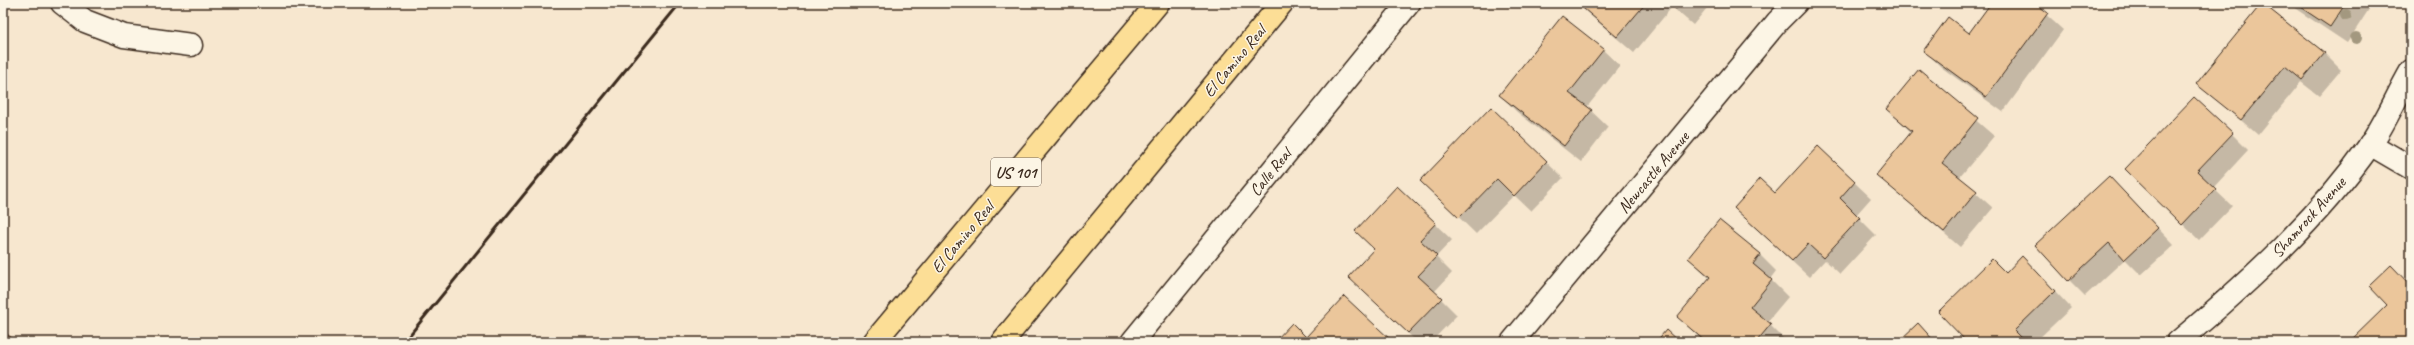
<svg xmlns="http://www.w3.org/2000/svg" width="2414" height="345" font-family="Caveat,sans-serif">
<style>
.shadow{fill:#0003}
.building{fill:#ebc69b;stroke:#3b2a1e}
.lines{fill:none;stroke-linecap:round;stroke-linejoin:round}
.minor-casing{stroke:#3b2a1e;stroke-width:25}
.secondary-casing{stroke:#3b2a1e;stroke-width:25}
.motorway-casing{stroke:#3b2a1e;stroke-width:25}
.minor{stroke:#fcf5e5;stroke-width:22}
.secondary{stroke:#fcf5e5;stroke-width:22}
.motorway{stroke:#fcde96;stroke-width:22}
.rail{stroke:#3b2a1e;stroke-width:3}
.tree{fill:#a3987f}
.labels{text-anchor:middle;stroke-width:3;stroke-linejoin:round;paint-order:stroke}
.shield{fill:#fcf5e5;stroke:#75675a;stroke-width:1}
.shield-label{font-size:16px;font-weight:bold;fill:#3b2a1e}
.street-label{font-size:17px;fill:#3b2a1e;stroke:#fcf5e5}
</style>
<rect width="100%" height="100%" fill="#f7e7cf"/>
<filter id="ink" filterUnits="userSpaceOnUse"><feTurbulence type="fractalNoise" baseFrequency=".025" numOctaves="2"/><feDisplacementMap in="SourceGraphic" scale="8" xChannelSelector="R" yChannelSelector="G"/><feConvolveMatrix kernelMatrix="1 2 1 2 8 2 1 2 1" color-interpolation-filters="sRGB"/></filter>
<g filter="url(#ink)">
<g class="shadow">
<path d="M1576,3H1711L1693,25L1672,7L1634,53Z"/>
<path d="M1992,3H2033L2063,30L2003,112L1941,67L1925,51L1969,34Z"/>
<path d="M2287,3H2373L2347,43Z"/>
<path d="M2263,4L2325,54L2341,70L2319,96L2301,82L2258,135L2198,83Z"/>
<path d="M1603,50L1620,66L1587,107L1608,127L1581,162L1517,112L1500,95Z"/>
<path d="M1919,71L1994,136L1959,178L1993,208L1960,247L1877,175L1912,133L1887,109Z"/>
<path d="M1491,109L1563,178L1531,211L1514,195L1476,234L1438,197Z"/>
<path d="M2232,134L2248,150L2213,188L2232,206L2199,240L2142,185Z"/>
<path d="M1818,148L1871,198L1856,215L1876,235L1840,274L1825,260L1809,277L1751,224L1775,194Z"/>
<path d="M2109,177L2174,245L2141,275L2125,259L2085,296L2069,280Z"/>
<path d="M1397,188L1452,240L1436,257L1452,273L1434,292L1457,315L1431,342H1417L1366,293L1375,250Z"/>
<path d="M1760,255L1776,271L1770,279L1788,297L1767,322L1786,341L1704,342L1678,317L1710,279L1689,258Z"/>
<path d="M2006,274H2039L2071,308L2035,342H1969Z"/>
</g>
<g class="building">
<path d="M1577,3H1646L1617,37Z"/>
<path d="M1669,3H1681L1676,9Z"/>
<path d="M1991,3H2035L2048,13L1986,97L1923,51L1948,17L1969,33Z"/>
<path d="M2262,3L2325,53L2302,80L2285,66L2241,120L2196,84Z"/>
<path d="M2294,3H2346L2330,27Z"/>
<path d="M1562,16L1604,49L1569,93L1592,110L1564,146L1499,95Z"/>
<path d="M1919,69L1978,118L1942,163L1977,191L1944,232L1876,175L1912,131L1886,109Z"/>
<path d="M2194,97L2233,133L2197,171L2216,189L2182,225L2125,169Z"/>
<path d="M1491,107L1547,161L1514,196L1497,179L1459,218L1420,181Z"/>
<path d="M1818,146L1855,181L1840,198L1860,218L1823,258L1808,244L1792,261L1734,208L1760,179L1775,193Z"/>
<path d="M2109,176L2158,228L2124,260L2109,243L2068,281L2035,245Z"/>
<path d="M1397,186L1436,223L1420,240L1437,256L1418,276L1442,298L1408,333L1348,277L1374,249L1355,231Z"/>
<path d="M1719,220L1761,254L1753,264L1772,280L1750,307L1771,324L1756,342H1706L1677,317L1710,277L1688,258Z"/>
<path d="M2022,256L2055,291L2014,331L2025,342H1967L1938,312L1992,259L2006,273Z"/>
<path d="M2391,265L2411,286V342H2349L2387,305L2369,286Z"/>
<path d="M1344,296L1393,342H1274L1292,323L1306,337Z"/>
<path d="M1918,323L1935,342H1898Z"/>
<path d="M1666,330L1679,342H1656Z"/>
<path d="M3,331L17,342H3Z"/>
</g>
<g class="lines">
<defs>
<g id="minor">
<path d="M62,3L85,21L124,36L191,45"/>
<path d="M2370,144L2411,168"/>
<path d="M1512,342L1778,21L1796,3"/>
<path d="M2178,342C2248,283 2317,220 2370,145C2386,122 2397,95 2411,71"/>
</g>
<path id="secondary" d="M1132,342L1409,3"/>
<g id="motorway">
<path d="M874,342L1158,3"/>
<path d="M1002,342L1282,3"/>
</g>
</defs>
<use href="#minor" class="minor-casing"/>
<use href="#secondary" class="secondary-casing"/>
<use href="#motorway" class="motorway-casing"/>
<use href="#minor" class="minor"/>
<use href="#secondary" class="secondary"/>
<use href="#motorway" class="motorway"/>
<path class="rail" d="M404,342L680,3"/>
</g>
<g class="tree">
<circle cx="2346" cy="15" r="6"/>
<circle cx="2356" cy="38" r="6"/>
</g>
</g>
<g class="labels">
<rect class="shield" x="991" y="158" width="50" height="28" rx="3"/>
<g class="shield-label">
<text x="1016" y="178">US 101</text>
</g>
<g class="street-label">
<text transform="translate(1234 61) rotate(-50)" y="6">El Camino Real</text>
<text transform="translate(1270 172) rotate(-51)" y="6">Calle Real</text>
<text transform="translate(1653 172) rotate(-50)" y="6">Newcastle Avenue</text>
<text transform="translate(2308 217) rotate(-48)" y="6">Shamrock Avenue</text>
<text transform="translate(962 237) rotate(-50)" y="6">El Camino Real</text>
</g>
</g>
<rect width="2414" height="345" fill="none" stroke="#fcf5e5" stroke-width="16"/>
<rect x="8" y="8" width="2398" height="329" fill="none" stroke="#3b2a1e" stroke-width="1.5" filter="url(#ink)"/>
</svg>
